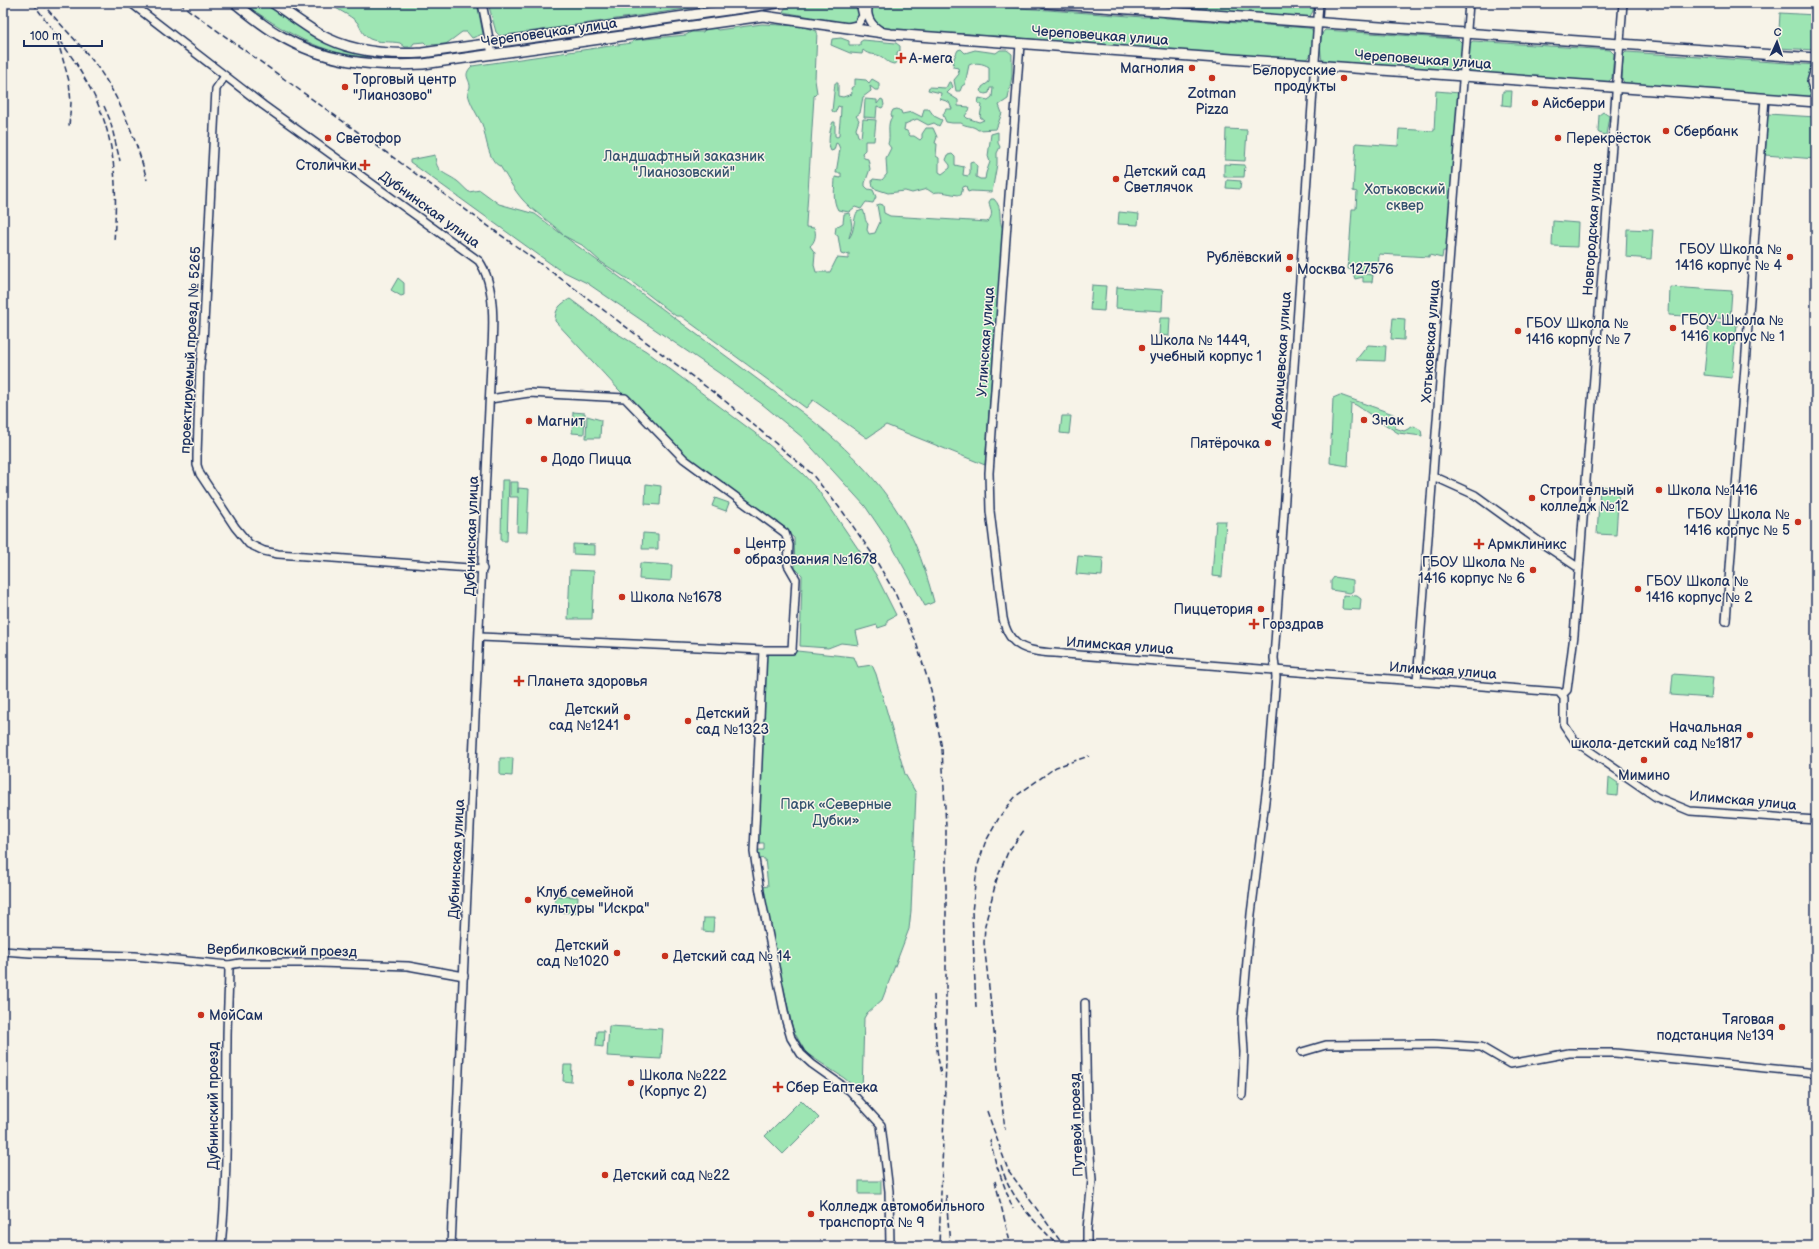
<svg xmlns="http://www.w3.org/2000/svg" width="1819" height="1249" font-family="'Balsamiq Sans',sans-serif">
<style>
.green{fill:#9de5b3;stroke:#5c8a88}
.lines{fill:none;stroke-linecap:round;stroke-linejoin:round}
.minor-casing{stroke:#1b2f5e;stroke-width:10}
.major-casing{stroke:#1b2f5e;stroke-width:12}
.minor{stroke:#f7f3e8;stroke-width:7}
.major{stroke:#f7f3e8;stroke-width:9}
.rail{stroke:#1b2f5e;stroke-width:1.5;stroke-dasharray:6 3;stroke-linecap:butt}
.poi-dot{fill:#c8321e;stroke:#f7f3e8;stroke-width:1.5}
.labels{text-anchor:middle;stroke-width:3;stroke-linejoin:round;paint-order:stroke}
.street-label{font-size:14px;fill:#1b2f5e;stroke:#f7f3e8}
.poi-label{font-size:14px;fill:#1b2f5e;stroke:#f7f3e8;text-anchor:start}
.park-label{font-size:14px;fill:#35536f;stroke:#f7f3e8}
</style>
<rect width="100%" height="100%" fill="#f7f3e8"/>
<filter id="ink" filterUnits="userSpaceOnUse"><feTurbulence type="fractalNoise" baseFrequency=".025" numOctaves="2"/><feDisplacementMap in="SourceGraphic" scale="8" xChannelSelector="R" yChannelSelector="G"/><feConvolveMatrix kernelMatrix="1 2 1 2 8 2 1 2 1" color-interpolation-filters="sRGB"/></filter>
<g filter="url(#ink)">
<g class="green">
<path d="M243,3H264L318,38L371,55V57C322,56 282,30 243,3Z"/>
<path d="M328,3H477L483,34L472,38L467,32H462L446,44L427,45L424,42L414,43L411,47H405L400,43C390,41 379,43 370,39C362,35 362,29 357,22C350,15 336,9 328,3Z"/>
<path d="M488,3H726L500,36L496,32Z"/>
<path d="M819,3H860L861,12L856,22L850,24L783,12L785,8Z"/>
<path d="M872,3H952L1143,17L1162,16L1166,18L1308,28L1312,29C1314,37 1314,57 1305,61L1152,49L1148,50L1140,48L1135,49L1112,47L1111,45L1069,42L1066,45L1056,43L1053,41L995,36H989L988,38C984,38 982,36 978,35C970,33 953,33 945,36L942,33L883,29L878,27L869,14Z"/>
<path d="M1116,3H1164L1161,11L1144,8L1142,4L1127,6L1126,4Z"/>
<path d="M1175,3H1313V11L1308,20L1289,19L1287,15L1271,17V14L1259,13L1255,16L1237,11L1229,13L1222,11L1219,12L1175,8Z"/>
<path d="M1780,13L1816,15V50L1778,48Z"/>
<path d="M762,24L800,26L817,31L815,80L817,93L814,96L806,224V227L814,228C817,234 815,242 810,246L815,253L814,265L816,272H830L837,258L849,259V253L844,255L841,254L838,236L835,234L836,227L843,223L844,214L850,213L852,227L849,238C855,231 853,220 857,212L863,210C866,216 864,220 868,224L867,230L869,234L875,233L880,222L877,205L880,204L883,205L884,213L890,216L987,222C995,215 990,209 989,202L991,199H994C1004,209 997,219 1003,229L985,465L886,425L867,438L813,400L806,408L681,316H676L632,282L601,262L582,245L564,236L803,413C849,449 891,490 915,544C923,563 929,582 934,602L925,606L892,546L865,506L802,437L762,404L719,373L587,283L558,269L410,162V160L435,155C436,173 444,172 457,181C461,184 465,189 469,192L480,190L499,204L535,214L563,235C557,227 539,215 530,207C517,196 509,180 500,166C488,162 486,135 482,124C478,116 469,102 468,93C468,91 469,90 470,87C470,78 462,76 472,66L631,43L635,40L686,35L691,32H703L706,28L711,26L718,30Z"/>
<path d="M1325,30L1458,39L1462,43L1460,69L1457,72L1327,62L1322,60C1320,53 1319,34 1325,30Z"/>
<path d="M841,38L849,41V45H860V42L863,40L896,43L900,46V51L897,52V62L894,64C888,63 887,61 882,57C876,53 869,56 863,50L862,54L850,53L831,45L832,39Z"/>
<path d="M1473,41L1610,50L1614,54L1612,78L1608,82L1470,72L1468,69L1470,43Z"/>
<path d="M961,49L965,53L975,50L996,53L1000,50H1007L1012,54V76L1008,99L999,105L1002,113L996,129L978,130C973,125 966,127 961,123H952L946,122L943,115L946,109H952L949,102L940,99L941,93L928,90L929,87L946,88L949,82H951L953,87L947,93L958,100V106L969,107L970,109L965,116L967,118L979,122L984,120L980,117L982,105L978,103L979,98L988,100L992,97L993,88H990L989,93L985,94L981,92L982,87L989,82V67C983,63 975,62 969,65L965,84L962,86L960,91H956L954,80L959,74L958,68L953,67L954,58L958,50Z"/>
<path d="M1627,52L1816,65L1814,97L1625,84L1622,79L1623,56L1624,53Z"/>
<path d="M855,79L866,80L869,83L872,79L879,83V90H875L870,86L871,91L863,97L860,113L856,116L859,120L856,129L858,136L861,138L863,119L876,120L874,141H865V150L862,153L864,158L868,159L870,169L865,183V186L868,189L873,190L876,197L873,203L866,202L861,209L855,207L849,212L838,210C832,200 835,188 835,177L841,178V173H836L840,149L838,144L836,143L834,150L831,151C827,145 830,127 833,122H835V136L837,137L839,136C839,126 841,116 841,107L838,106L835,113L832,111L835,83H838V96L843,97L852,94L851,88L855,85Z"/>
<path d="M1436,91L1460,93L1448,251H1443L1442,258L1429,255V257L1379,254L1378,271L1348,269L1352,209H1356L1357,192L1353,191L1356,143L1398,146L1399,129L1434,131Z"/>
<path d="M1503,91H1512L1511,106L1502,105Z"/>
<path d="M865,99L877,100V104L881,99L883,100L884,105L882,108L877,106L876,118L864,117Z"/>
<path d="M897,109L901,111L902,114L912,112L922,117L924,109H929L934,116L942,120L939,126L934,123L928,125L917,119L905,124L904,130L907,131L910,136H914L920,140L922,138V134L926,128H933L937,137L935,143L937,144L936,156L939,158V172L942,174L950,168V165L946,160L948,155L952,154L955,157V165L964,167L963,175L968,176L970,173V162L973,161L977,166L976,177L980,179H985L986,173L990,162L988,156L991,134L998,132V143L1000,147L997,153V164L992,192L971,191L968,192L966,186L963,187L961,195C951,195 941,190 933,193L927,189L912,193L905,191L888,193L873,188L872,181L873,179L882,180L887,174L886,158L891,148L888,144C891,136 886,124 892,117L891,114L893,110Z"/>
<path d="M1603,112L1609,116L1606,135L1599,133L1598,132L1599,115Z"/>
<path d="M1768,114L1816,117V159L1765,155Z"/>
<path d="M1226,129L1247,130L1245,161L1225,160Z"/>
<path d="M1224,164L1245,165L1244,177H1224Z"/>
<path d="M1227,180L1241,181L1240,189L1226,188Z"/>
<path d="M1119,212L1139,214L1138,225L1118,224Z"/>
<path d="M1553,221L1578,223L1577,247L1552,246Z"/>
<path d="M1627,229L1653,230L1651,259L1626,257Z"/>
<path d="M1353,273L1373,275L1372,282H1363V277L1355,279Z"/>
<path d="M398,278L404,283V295L401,296L391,290Z"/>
<path d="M1092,285L1106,286L1104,311L1090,310Z"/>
<path d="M1117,287L1163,290L1162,311L1116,308Z"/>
<path d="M1670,287L1732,291L1730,319L1669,315Z"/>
<path d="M570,299L613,331L646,351L755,433L802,473L818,490L876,575L896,615L887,620V625L878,628L877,625L856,631L859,645L841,643L828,648L800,646L802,580V575L795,568L794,538L772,519L693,463L619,390L555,321C555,309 560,304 570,299Z"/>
<path d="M1160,318H1170L1169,336L1159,335Z"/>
<path d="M1393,318L1405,319L1404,340L1391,339Z"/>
<path d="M1709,321L1737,324L1732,378L1704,375Z"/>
<path d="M1368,345L1386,346L1385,361L1356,360Z"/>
<path d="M1340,395L1393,414L1395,418V428L1404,431L1414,426L1421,430L1422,436L1398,433L1356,405L1351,403L1348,466L1330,463L1333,398Z"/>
<path d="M573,412L585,413L584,434L572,433Z"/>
<path d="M587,416L601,420L600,438H586Z"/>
<path d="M1062,416H1071L1069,434L1060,433Z"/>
<path d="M502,480H509L507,541H501Z"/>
<path d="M510,482H518V493V488L529,489L527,532H517L518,497H510Z"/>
<path d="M646,484L661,486L660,505L645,504Z"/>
<path d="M1600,486L1619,488L1616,535L1597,534Z"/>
<path d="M715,498L729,503L726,511L712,506Z"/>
<path d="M1216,521H1226L1222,577L1212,576Z"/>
<path d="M643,533L658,534V549H642Z"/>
<path d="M573,544L595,545V555L573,554Z"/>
<path d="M1078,556L1103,558L1102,576L1076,574Z"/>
<path d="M640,563L672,565L671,581L639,579Z"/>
<path d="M570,570L594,571L592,619H568Z"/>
<path d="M1334,577L1353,580V591L1350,593L1331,590V581Z"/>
<path d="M1343,595L1357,596L1361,599L1360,610L1342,609Z"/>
<path d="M797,651L854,657L858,667L872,665L876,674L905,774L916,793L911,911L909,929L882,1000L867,1013L864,1018L862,1093L844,1078L806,1053L793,1030L765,902L763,887L768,886L765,859L757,858L756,850H764V843H756L766,654L770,652Z"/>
<path d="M1673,674L1713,677L1711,698L1671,695Z"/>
<path d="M500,758H513L512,776L500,775Z"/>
<path d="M1609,777L1618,783L1617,796L1608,795Z"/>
<path d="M555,896L578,897L577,913L554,912Z"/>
<path d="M704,918H714L713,932L703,931Z"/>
<path d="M609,1026L663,1029L661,1059L607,1056Z"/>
<path d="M597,1031H604L603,1047L596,1046Z"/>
<path d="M564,1065H572L571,1082L563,1081Z"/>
<path d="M801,1100L819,1118L783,1154L765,1136Z"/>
<rect x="859" y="1181" width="22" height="13"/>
</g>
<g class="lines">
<defs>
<g id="minor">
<path d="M131,3L263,105L479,261C497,286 493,334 491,364L451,1246"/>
<path d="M482,3L492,54"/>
<path d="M869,3C865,16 871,26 883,32"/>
<path d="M848,27L857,25L863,16L860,3"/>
<path d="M1020,44L989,473L990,511L1003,618C1010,654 1035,651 1065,654L1559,692L1564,698V725L1575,741L1656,797L1690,811L1816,820"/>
<path d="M225,76L216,89L203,343L200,366L197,455V465L200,474L235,527L249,544L264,551L278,554L483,569"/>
<path d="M1433,476L1475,495L1540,542L1579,568"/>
<path d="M1726,621L1765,98"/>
<path d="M480,637L763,650H792L796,579L788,565L789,545L785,533L684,459L625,398L529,393L490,399"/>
<path d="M763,650L754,852L760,892L786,1021L791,1038L801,1054L812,1064L850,1091L881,1125L889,1191L890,1246"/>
<path d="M1417,681L1469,3"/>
<path d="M1563,694L1567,690L1574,635L1623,3"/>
<path d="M3,951L30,953L135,956L229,965L240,963H320L408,966L464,976"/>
<path d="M1085,1003L1087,1118L1092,1180L1087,1229V1246"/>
<path d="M1302,1052L1326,1045L1433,1044L1481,1047L1510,1064L1569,1053H1615L1816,1073"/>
<path d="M1242,1095L1244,1052L1242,1019L1251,914L1268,777L1276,677L1274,658L1319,3"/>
<path d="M221,1246C228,1178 226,1110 227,1041C227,1016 229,990 229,965"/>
</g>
<g id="major">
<path d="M235,3C249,14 263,26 279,35C324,62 372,67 423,64L763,16L891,34L1816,102"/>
<path d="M273,3C288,13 303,24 319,34C350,52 387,55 422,53L777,3"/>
<path d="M1044,3L1816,58"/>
<path d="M1816,69L1812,82L1816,93"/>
</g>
</defs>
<use href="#minor" class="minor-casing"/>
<use href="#major" class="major-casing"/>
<use href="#minor" class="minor"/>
<use href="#major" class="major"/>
<g class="rail">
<path d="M33,3L55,33L62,56L69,81L71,103L69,126"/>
<path d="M42,3C57,21 74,38 89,56C118,92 135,135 147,180"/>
<path d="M179,3L574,288L725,401L811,473L843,512L871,552L895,593L915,639L931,690L942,749L946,827V1061L939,1246"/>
<path d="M55,33L78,66"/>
<path d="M75,62C82,75 91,88 97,102C117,147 117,194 114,242"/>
<path d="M104,106L110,120L120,161"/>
<path d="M997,878L985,925L984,943L1005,1130"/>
<path d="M995,883L1008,852L1025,829"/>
<path d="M934,995L936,1043L941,1076"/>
<path d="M976,1008L972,912L977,868L985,843L1000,816L1016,796L1056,767L1089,756"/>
<path d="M987,1111L1008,1170L1064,1246"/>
<path d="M990,1140L996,1164L1013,1209"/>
<path d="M1001,1165C1010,1198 1033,1220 1056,1243"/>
<path d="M995,1181L1011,1246"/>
<path d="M946,1195L950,1246"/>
</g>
</g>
</g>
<g class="poi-dot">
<path d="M899 52h4v4h4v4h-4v4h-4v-4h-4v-4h4z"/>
<circle cx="1192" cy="68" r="4"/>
<circle cx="1212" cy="78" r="4"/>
<circle cx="1344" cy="78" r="4"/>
<circle cx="345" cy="87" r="4"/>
<circle cx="1535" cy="103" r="4"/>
<circle cx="1666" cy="131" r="4"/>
<circle cx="328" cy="138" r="4"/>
<circle cx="1558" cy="138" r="4"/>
<path d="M363 159h4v4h4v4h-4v4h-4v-4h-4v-4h4z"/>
<circle cx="1116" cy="179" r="4"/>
<circle cx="1290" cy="257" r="4"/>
<circle cx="1790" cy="257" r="4"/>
<circle cx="1289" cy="269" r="4"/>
<circle cx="1673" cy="328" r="4"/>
<circle cx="1518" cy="331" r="4"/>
<circle cx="1142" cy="348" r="4"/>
<circle cx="1364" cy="420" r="4"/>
<circle cx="529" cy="421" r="4"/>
<circle cx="1268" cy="443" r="4"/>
<circle cx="544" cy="459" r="4"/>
<circle cx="1659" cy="490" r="4"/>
<circle cx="1532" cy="498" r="4"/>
<circle cx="1798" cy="522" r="4"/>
<path d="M1477 538h4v4h4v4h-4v4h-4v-4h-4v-4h4z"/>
<circle cx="737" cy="551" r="4"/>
<circle cx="1533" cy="570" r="4"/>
<circle cx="1638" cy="589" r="4"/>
<circle cx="622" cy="597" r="4"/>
<circle cx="1261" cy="609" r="4"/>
<path d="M1252 618h4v4h4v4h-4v4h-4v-4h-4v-4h4z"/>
<path d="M517 675h4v4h4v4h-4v4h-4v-4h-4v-4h4z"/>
<circle cx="627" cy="717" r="4"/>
<circle cx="688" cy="721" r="4"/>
<circle cx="1750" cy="735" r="4"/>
<circle cx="1644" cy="760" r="4"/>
<circle cx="528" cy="900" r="4"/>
<circle cx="617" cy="953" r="4"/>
<circle cx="665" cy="956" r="4"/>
<circle cx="201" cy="1015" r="4"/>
<circle cx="1782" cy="1027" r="4"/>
<circle cx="631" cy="1083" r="4"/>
<path d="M776 1081h4v4h4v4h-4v4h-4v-4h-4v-4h4z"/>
<circle cx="605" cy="1175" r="4"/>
<circle cx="811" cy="1214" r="4"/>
</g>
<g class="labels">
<g class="street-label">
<text transform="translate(549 32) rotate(-8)" y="5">Череповецкая улица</text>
<text transform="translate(1100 35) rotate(4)" y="5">Череповецкая улица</text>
<text transform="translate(1423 59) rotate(4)" y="5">Череповецкая улица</text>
<text transform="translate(430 209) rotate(36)" y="5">Дубнинская улица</text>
<text transform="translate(1592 229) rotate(-86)" y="5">Новгородская улица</text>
<text transform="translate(1430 341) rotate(-86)" y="5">Хотьковская улица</text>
<text transform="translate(985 342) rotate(-86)" y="5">Угличская улица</text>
<text transform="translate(190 350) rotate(-87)" y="5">проектируемый проезд № 5265</text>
<text transform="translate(1281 360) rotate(-86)" y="5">Абрамцевская улица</text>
<text transform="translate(471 536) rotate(-88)" y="5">Дубнинская улица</text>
<text transform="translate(1120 645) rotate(4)" y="5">Илимская улица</text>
<text transform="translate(1443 670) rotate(4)" y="5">Илимская улица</text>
<text transform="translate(1743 800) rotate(5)" y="5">Илимская улица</text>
<text transform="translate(456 859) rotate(-87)" y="5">Дубнинская улица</text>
<text transform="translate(282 950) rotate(1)" y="5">Вербилковский проезд</text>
<text transform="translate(213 1106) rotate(-90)" y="5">Дубнинский проезд</text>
<text transform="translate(1076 1125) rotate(-92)" y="5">Путевой проезд</text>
</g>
<g class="poi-label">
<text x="909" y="63">А-мега</text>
<text x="1184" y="73" text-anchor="end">Магнолия</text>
<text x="1336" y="75" text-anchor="end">Белорусские<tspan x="1336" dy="16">продукты</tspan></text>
<text x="353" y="84">Торговый центр<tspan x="353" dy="16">"Лианозово"</tspan></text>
<text x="1212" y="98" text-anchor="middle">Zotman<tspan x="1212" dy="16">Pizza</tspan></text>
<text x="1543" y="108">Айсберри</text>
<text x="1674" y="136">Сбербанк</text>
<text x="336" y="143">Светофор</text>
<text x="1566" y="143">Перекрёсток</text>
<text x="357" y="170" text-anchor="end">Столички</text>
<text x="1124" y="176">Детский сад<tspan x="1124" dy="16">Светлячок</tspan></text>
<text x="1782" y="254" text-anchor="end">ГБОУ Школа №<tspan x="1782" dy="16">1416 корпус № 4</tspan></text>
<text x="1282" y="262" text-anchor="end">Рублёвский</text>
<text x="1297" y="274">Москва 127576</text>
<text x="1681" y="325">ГБОУ Школа №<tspan x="1681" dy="16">1416 корпус № 1</tspan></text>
<text x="1526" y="328">ГБОУ Школа №<tspan x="1526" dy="16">1416 корпус № 7</tspan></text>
<text x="1150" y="345">Школа № 1449,<tspan x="1150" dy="16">учебный корпус 1</tspan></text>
<text x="1372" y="425">Знак</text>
<text x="537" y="426">Магнит</text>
<text x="1260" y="448" text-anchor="end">Пятёрочка</text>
<text x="552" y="464">Додо Пицца</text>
<text x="1540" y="495">Строительный<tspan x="1540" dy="16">колледж №12</tspan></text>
<text x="1667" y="495">Школа №1416</text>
<text x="1790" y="519" text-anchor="end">ГБОУ Школа №<tspan x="1790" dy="16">1416 корпус № 5</tspan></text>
<text x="745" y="548">Центр<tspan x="745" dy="16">образования №1678</tspan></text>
<text x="1488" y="549">Армклиникс</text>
<text x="1525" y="567" text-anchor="end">ГБОУ Школа №<tspan x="1525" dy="16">1416 корпус № 6</tspan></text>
<text x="1646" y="586">ГБОУ Школа №<tspan x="1646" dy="16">1416 корпус № 2</tspan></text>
<text x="630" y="602">Школа №1678</text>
<text x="1253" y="614" text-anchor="end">Пиццетория</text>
<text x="1262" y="629">Горздрав</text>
<text x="527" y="686">Планета здоровья</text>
<text x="619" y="714" text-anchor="end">Детский<tspan x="619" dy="16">сад №1241</tspan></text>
<text x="696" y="718">Детский<tspan x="696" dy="16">сад №1323</tspan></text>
<text x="1742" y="732" text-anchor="end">Начальная<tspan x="1742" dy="16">школа-детский сад №1817</tspan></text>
<text x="1644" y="780" text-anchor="middle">Мимино</text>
<text x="536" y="897">Клуб семейной<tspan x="536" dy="16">культуры "Искра"</tspan></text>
<text x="609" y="950" text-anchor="end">Детский<tspan x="609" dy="16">сад №1020</tspan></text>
<text x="673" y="961">Детский сад № 14</text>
<text x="209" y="1020">МойСам</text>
<text x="1774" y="1024" text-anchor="end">Тяговая<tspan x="1774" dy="16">подстанция №139</tspan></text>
<text x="639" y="1080">Школа №222<tspan x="639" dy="16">(Корпус 2)</tspan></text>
<text x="786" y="1092">Сбер Еаптека</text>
<text x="613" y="1180">Детский сад №22</text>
<text x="819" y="1211">Колледж автомобильного<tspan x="819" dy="16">транспорта № 9</tspan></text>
</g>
<g class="park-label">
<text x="684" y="161">Ландшафтный заказник<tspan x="684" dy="16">"Лианозовский"</tspan></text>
<text x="1405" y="194">Хотьковский<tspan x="1405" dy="16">сквер</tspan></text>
<text x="836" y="809">Парк «Северные<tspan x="836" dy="16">Дубки»</tspan></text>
</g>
</g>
<rect width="1819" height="1249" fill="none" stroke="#f7f3e8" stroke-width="16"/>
<rect x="8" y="8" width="1803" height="1233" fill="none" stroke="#1b2f5e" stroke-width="1.5" filter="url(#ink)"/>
<g transform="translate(1777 42) rotate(3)" stroke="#f7f3e8" stroke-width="3" paint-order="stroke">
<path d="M0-3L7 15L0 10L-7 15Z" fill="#1b2f5e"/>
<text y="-6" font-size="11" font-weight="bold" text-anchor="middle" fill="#1b2f5e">С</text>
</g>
<path d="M24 40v6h78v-6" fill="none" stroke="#1b2f5e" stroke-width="2"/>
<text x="30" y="40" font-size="12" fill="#1b2f5e" stroke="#f7f3e8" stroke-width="3" paint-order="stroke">100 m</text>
</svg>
